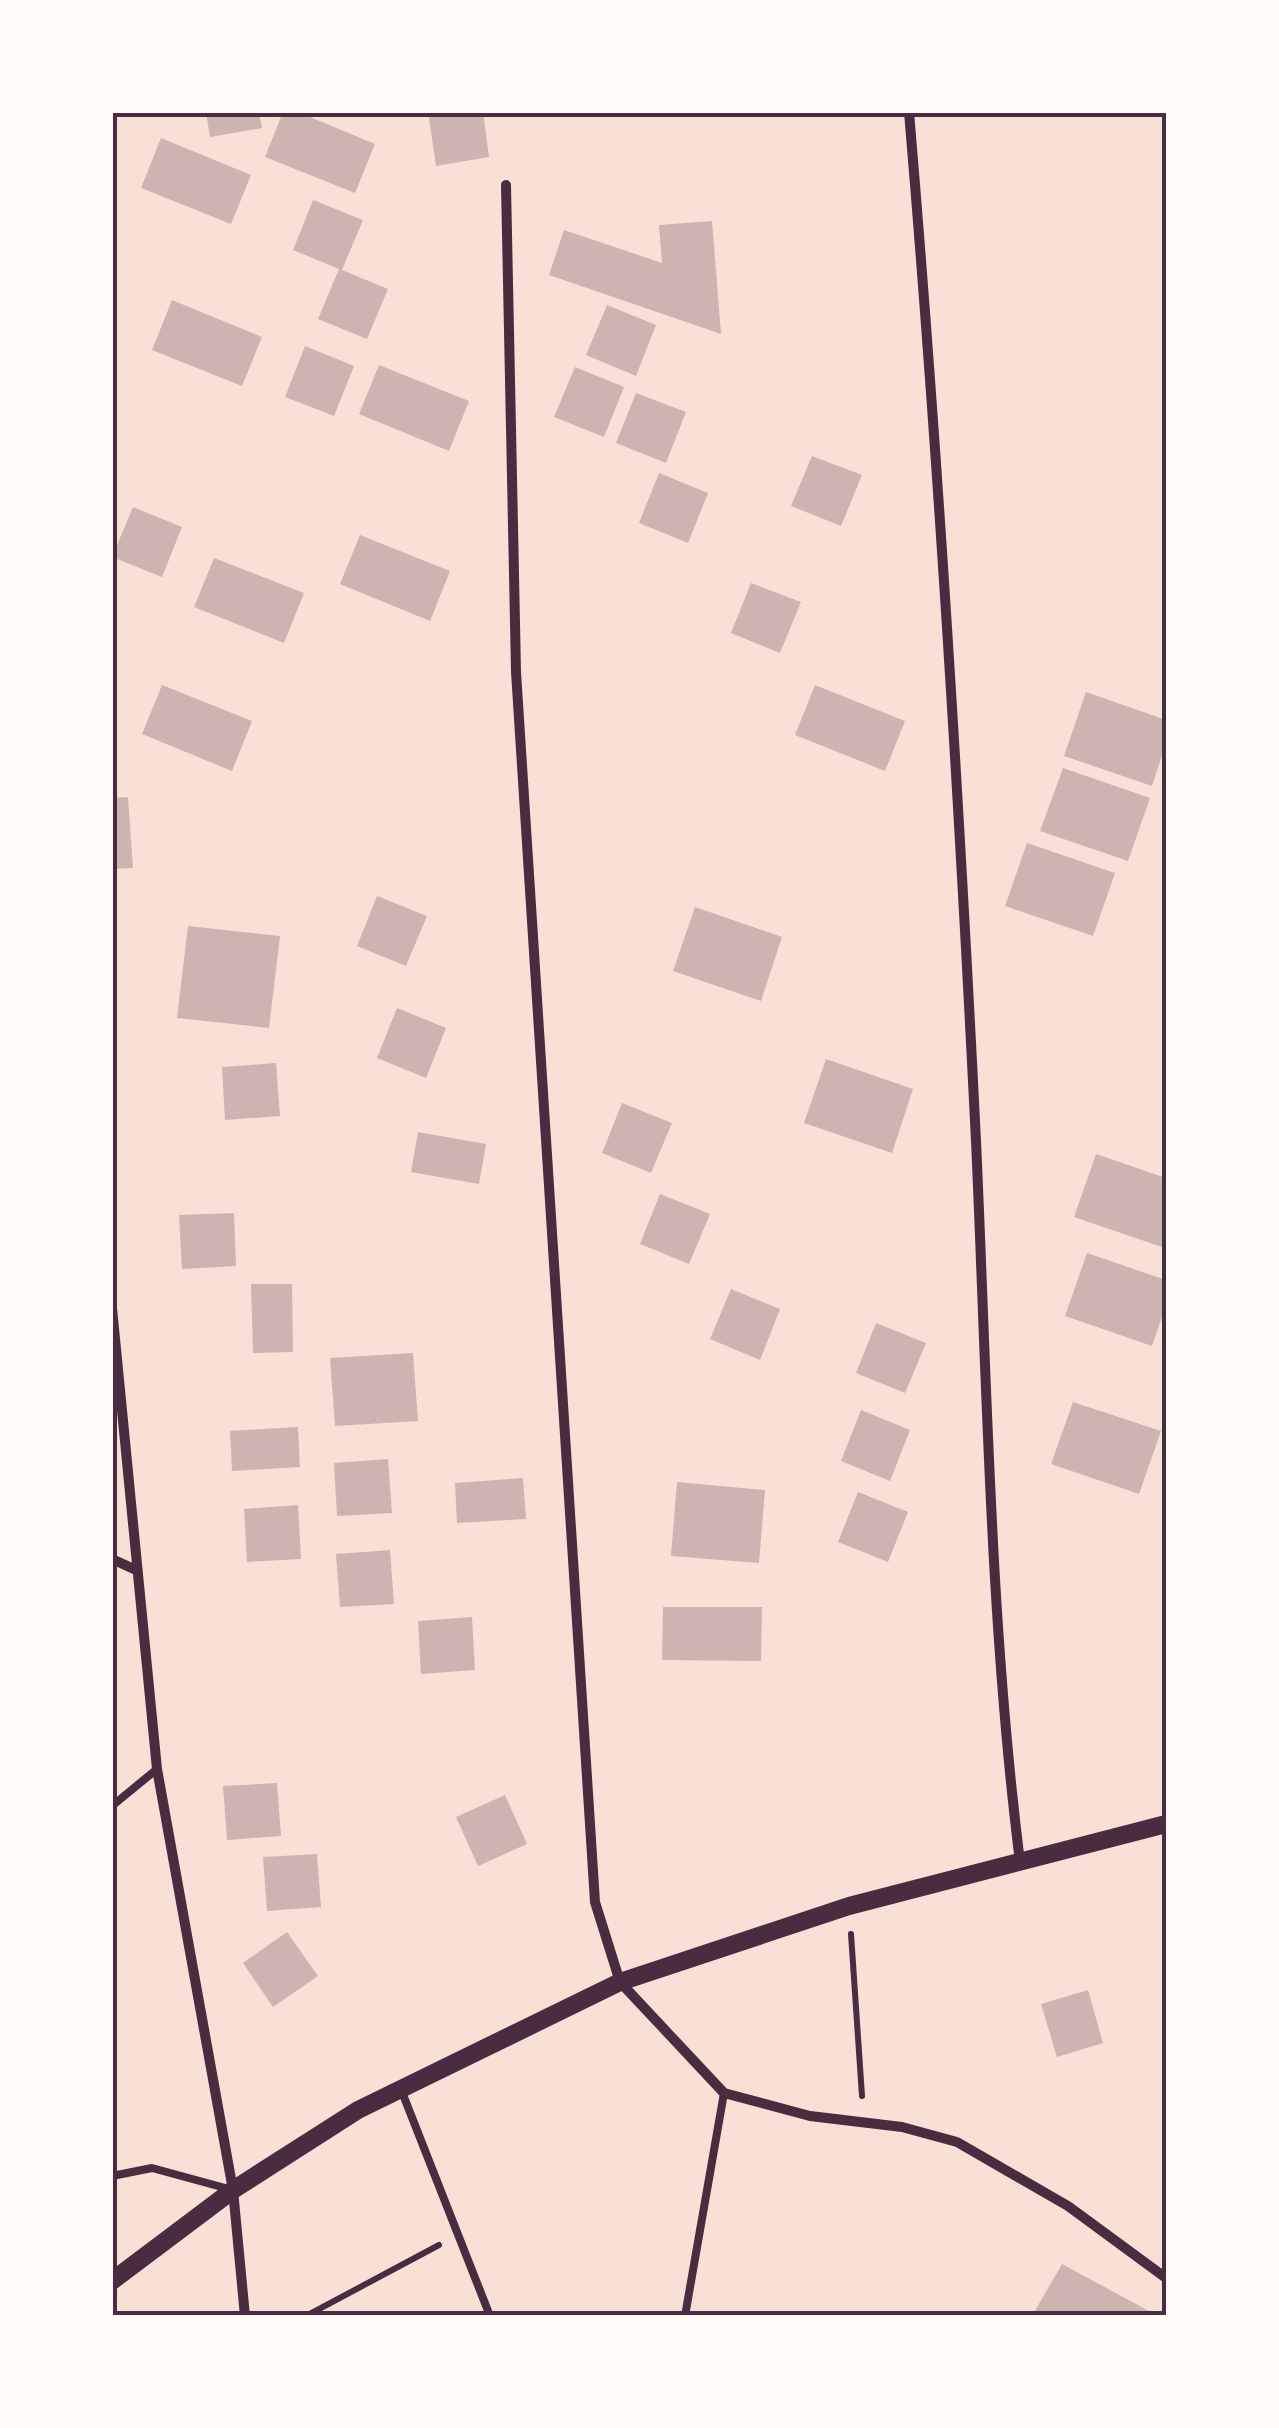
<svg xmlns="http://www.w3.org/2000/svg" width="1279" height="2428" font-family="Arial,sans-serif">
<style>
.building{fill:#ccb4b1}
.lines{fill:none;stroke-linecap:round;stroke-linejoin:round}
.path{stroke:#4a2c40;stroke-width:6}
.service{stroke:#4a2c40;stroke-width:8}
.minor{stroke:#4a2c40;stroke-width:10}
.tertiary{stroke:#4a2c40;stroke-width:18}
.neatline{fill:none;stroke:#4a2c40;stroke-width:4}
</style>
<rect width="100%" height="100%" fill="#f7e1d7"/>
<g class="building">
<path d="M206,112H259L262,128L210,137Z"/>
<path d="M283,112H298L375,144L355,193L265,157Z"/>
<path d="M428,112H483L489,157L436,166Z"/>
<path d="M161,138L251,175L231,224L141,188Z"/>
<path d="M313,200L363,220L342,270L388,289L367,339L318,319L339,269L293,250Z"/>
<path d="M712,221L721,334L549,275L564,230L662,263L659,225Z"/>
<path d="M172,300L262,337L242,386L152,350Z"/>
<path d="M607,305L656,325L636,376L586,355Z"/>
<path d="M305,346L354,366L334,416L285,397Z"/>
<path d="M379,365L469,401L449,451L359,414Z"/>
<path d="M575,367L624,387L604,437L554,417Z"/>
<path d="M636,393L686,412L666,463L616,443Z"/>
<path d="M812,456L862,475L841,526L791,506Z"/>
<path d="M659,473L708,493L688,543L639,523Z"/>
<path d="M133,507L182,527L162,577L112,557Z"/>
<path d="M360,535L450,571L430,621L340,584Z"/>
<path d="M214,558L304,593L284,643L194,607Z"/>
<path d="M751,583L801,602L780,653L731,633Z"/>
<path d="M162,685L252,721L232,771L142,734Z"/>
<path d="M815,685L905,721L885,771L795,735Z"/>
<path d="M1086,692L1166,720V743L1152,786L1064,756Z"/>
<path d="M1063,768L1150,798L1128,861L1040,831Z"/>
<path d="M128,797L133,868L112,869V798Z"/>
<path d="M1027,843L1115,873L1093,936L1005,906Z"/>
<path d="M377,896L427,916L406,966L357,946Z"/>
<path d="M695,907L782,937L761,1001L673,971Z"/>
<path d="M188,926L280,936L269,1028L177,1018Z"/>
<path d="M397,1008L446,1028L426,1078L377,1058Z"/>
<path d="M826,1059L913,1089L892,1153L804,1123Z"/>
<path d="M276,1063L280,1116L225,1120L222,1067Z"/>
<path d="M622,1103L672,1123L651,1173L602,1153Z"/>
<path d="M418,1132L486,1144L479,1184L411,1172Z"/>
<path d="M1096,1154L1166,1178V1233L1162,1247L1074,1217Z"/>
<path d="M660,1194L710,1214L689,1264L640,1244Z"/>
<path d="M234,1213L236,1266L182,1269L179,1215Z"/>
<path d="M1087,1253L1166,1280V1305L1152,1346L1065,1316Z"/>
<path d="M251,1284H292L293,1352L253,1353Z"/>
<path d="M731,1289L780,1309L760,1360L710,1339Z"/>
<path d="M876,1323L926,1343L905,1393L856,1373Z"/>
<path d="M413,1353L418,1421L335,1426L330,1358Z"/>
<path d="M1073,1402L1161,1431L1139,1494L1051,1464Z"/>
<path d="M861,1410L910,1430L890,1481L841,1461Z"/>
<path d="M298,1427L300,1467L232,1471L230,1431Z"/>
<path d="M388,1459L392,1513L337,1516L334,1463Z"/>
<path d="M523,1478L526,1519L457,1523L455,1483Z"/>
<path d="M677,1482L765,1490L759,1563L671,1556Z"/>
<path d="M858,1492L908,1512L888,1562L838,1542Z"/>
<path d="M298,1505L301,1559L247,1562L244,1509Z"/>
<path d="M390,1550L394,1604L340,1607L336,1554Z"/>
<path d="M663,1607H762L761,1661L662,1660Z"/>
<path d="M472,1617L475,1670L421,1674L418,1621Z"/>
<path d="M277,1783L281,1836L227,1840L223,1786Z"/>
<path d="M505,1795L527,1844L478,1866L456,1817Z"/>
<path d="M317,1854L321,1907L267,1911L263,1857Z"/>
<path d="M287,1932L318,1976L273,2007L243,1963Z"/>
<path d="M1088,1990L1103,2043L1057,2057L1041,2004Z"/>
<path d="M1062,2264L1149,2311L1147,2316H1032Z"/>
</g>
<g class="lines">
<g class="path">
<path d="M851,1934L862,2096"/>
<path d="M306,2316L439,2245"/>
</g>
<g class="service">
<path d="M112,1806L157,1769"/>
<path d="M402,2092L490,2316"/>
<path d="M112,2176L152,2168L229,2189"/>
<path d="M685,2316L724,2093"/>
</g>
<g class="minor">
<path d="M909,112C938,455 959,798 976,1141C987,1381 990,1623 1020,1862"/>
<path d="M506,185L516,672L595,1902L620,1982L724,2093L810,2116L902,2127L957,2142L1068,2206L1166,2278"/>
<path d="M112,1308L157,1769L233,2190L245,2316"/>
<path d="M112,1559L136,1570"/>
</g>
<path class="tertiary" d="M112,2281L233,2190L358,2110L620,1982L849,1906L1166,1824"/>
</g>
<rect width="1279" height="2428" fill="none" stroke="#fffaf5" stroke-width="230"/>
<rect x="115" y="115" width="1049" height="2198" class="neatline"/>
</svg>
